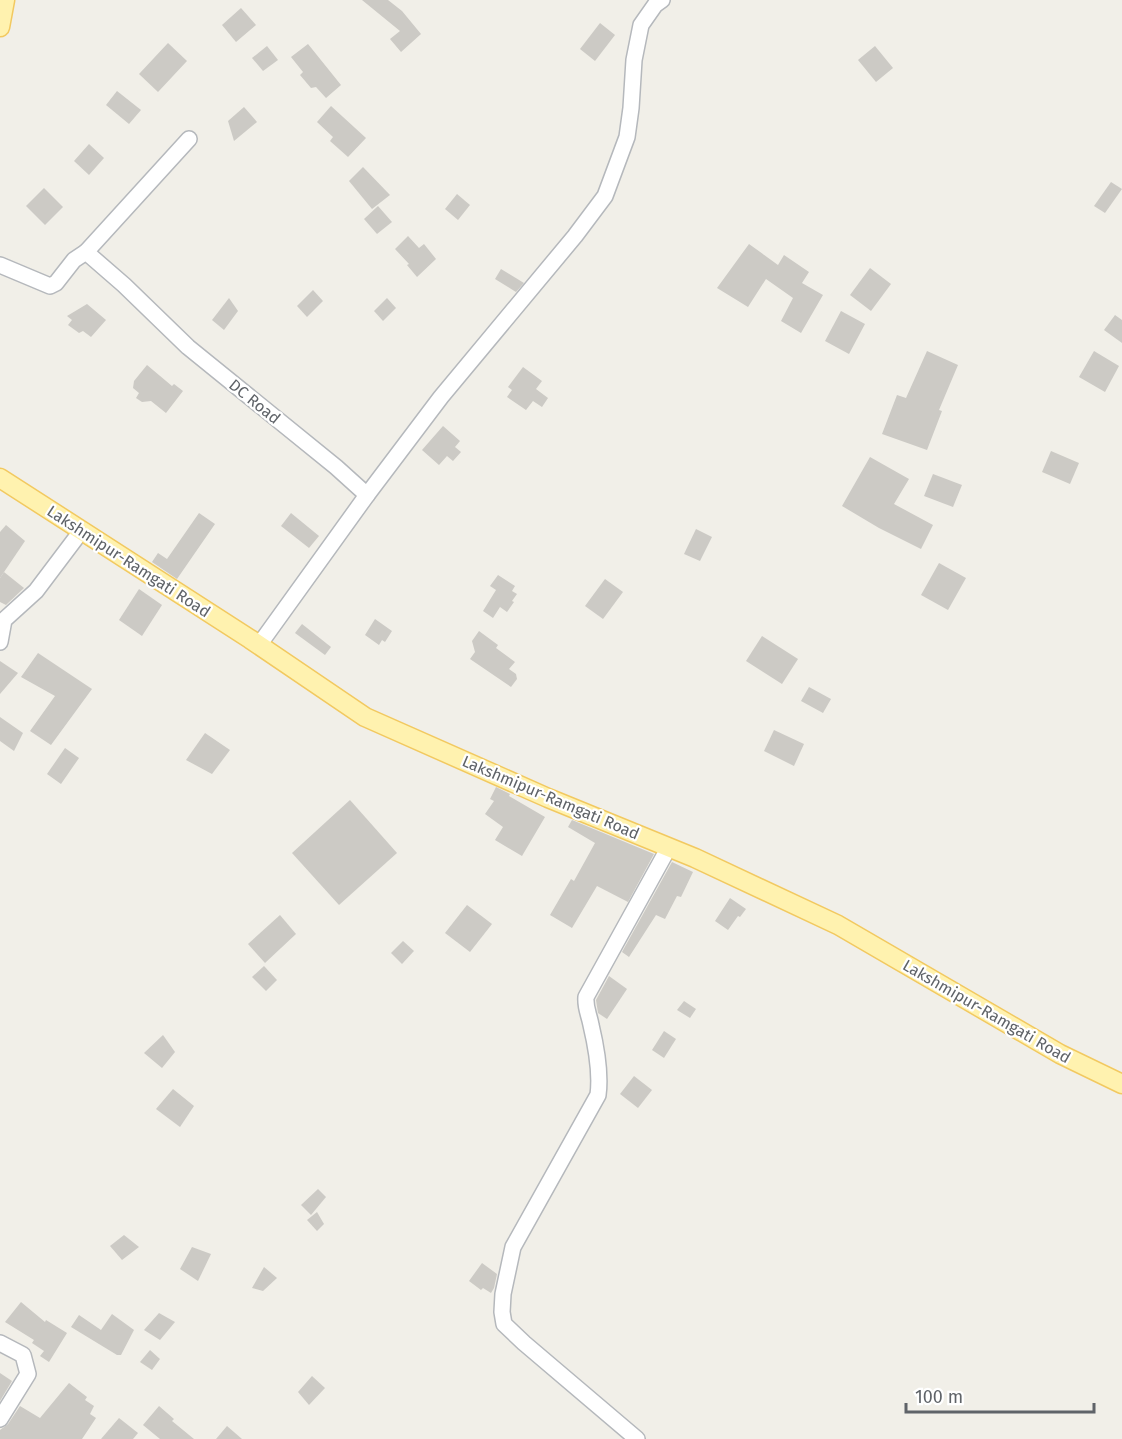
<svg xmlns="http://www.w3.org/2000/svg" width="1122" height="1439" font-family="'Fira Sans',sans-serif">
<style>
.building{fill:#cccac5}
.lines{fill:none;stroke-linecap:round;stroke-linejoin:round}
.minor-casing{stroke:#b5b8bc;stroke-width:18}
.major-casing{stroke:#f2c960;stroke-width:21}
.minor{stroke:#fff;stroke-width:15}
.major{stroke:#fff2af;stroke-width:18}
.labels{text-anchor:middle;stroke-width:4.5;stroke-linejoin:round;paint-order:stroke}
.street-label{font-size:16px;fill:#5f6368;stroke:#fff}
</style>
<rect width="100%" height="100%" fill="#f1efe8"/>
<g class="building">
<path d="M362,0H388L402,11L421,34L401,52L390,39L400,31Z"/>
<path d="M241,8L256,25L236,42L222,25Z"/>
<path d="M600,23L615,35L595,61L580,49Z"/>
<path d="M168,43L187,61L158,92L139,74Z"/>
<path d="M308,44L341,85L326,98L316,87L311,88L300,75L303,72L291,57Z"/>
<path d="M267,46L278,60L263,71L252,58Z"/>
<path d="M875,46L893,68L876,82L858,60Z"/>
<path d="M117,91L141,110L129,124L106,105Z"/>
<path d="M331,106L366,138L348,157L330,141L333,137L317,122Z"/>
<path d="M244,107L257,122L234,141L228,121Z"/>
<path d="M89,144L104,158L89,175L74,161Z"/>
<path d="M363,167L390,195L372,209L349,181Z"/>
<path d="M1111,182L1122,189L1105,213L1094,206Z"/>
<path d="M44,188L63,207L45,225L26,206Z"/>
<path d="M457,194L470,205L458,220L445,209Z"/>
<path d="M378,206L392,222L377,234L364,219Z"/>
<path d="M408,236L419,248L424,244L436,259L417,277L407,265L409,264L395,249Z"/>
<path d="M749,244L778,265L784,255L809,272L802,283L823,295L801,333L781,321L793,298L766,279L748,307L717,288Z"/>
<path d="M870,268L891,284L871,311L850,295Z"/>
<path d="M501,269L524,283L516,292L495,279Z"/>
<path d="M313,290L323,301L307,317L297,306Z"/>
<path d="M229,298L238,311L224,330L212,320Z"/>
<path d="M387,298L396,308L383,321L374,311Z"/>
<path d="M87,304L106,320L91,337L83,331L79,333L68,325L72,320L67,316Z"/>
<path d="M841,311L865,324L849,354L825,341Z"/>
<path d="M1115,315L1122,320V343L1104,330Z"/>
<path d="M927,351L958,365L939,410L942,411L927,450L882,434L897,395L906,398Z"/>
<path d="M1094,351L1119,366L1105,392L1079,377Z"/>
<path d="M147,365L172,386L174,384L183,391L166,413L151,401L142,402L136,398L139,393L133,388L134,381Z"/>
<path d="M523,367L542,381L536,389L548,398L542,407L533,401L526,410L507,397L512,390L508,387Z"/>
<path d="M443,426L460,441L455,447L461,452L453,461L447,456L439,465L422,450Z"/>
<path d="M1051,451L1079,463L1070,484L1042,472Z"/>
<path d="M870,457L909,479L894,504L933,525L921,549L879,528L842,506Z"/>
<path d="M933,474L962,485L953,507L924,496Z"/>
<path d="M199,513L215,524L177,579L152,562L158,553L167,559Z"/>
<path d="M291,513L319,536L309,548L281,526Z"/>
<path d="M6,525L25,541L0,578V532Z"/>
<path d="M696,529L712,537L700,561L684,554Z"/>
<path d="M939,563L966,578L948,610L921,595Z"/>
<path d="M4,572L24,588L6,605L0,602V578Z"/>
<path d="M498,575L515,586L512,591L517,594L512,601L514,602L507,612L500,607L493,618L483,611L496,590L490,586Z"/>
<path d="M605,579L623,592L603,619L585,606Z"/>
<path d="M139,589L162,605L142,636L119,620Z"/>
<path d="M375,619L392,631L385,642L382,640L379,645L365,635Z"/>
<path d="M302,624L331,647L325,655L295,633Z"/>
<path d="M479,631L498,645L496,648L515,662L509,669L516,674L517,679L511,687L470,659L475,652L472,641Z"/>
<path d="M762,636L798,659L782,684L746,661Z"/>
<path d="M38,653L92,689L51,745L30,731L55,696L21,677Z"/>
<path d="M0,661L18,673L0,694Z"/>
<path d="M809,687L831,699L823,713L801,701Z"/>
<path d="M0,717L23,733L14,751L0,741Z"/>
<path d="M774,730L804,744L794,766L764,751Z"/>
<path d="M205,733L230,750L212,774L186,760Z"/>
<path d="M65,748L79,758L61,784L47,774Z"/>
<path d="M496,787L510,794L509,796L545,817L522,856L495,840L503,827L485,814L494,801L490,799Z"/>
<path d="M350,800L397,853L339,905L292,853Z"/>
<path d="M572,820L654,854L628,902L597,886L572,928L550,915L571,879L574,881L595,843L568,827Z"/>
<path d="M672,862L693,872L681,897L677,896L665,919L656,915L629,957L622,952Z"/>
<path d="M730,898L746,909L740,917L738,916L728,930L715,921Z"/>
<path d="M467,905L492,924L470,952L445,933Z"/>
<path d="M280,915L296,934L265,963L248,944Z"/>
<path d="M403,941L414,951L402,964L391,953Z"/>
<path d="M264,966L277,980L266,991L252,977Z"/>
<path d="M609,976L627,989L607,1019L598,1013L596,1000Z"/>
<path d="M684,1001L696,1009L690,1018L677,1010Z"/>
<path d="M664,1031L676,1039L664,1058L652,1050Z"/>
<path d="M163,1035L175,1052L162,1068L144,1053Z"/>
<path d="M634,1076L652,1090L638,1108L620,1094Z"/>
<path d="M173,1089L194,1106L180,1127L156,1109Z"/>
<path d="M318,1189L326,1197L311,1215L301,1205Z"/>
<path d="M317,1212L324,1224L317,1231L307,1220Z"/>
<path d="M124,1235L139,1247L122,1260L110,1246Z"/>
<path d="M192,1247L211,1254L198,1281L180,1269Z"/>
<path d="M482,1263L497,1274L494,1288L491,1293L483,1288L481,1290L469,1281Z"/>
<path d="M264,1267L277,1278L263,1291L252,1288Z"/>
<path d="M21,1302L45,1322L46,1320L67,1333L49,1362L40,1356L44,1351L32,1343L34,1340L5,1322Z"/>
<path d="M159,1313L175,1322L160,1340L144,1330Z"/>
<path d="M112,1314L134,1330L121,1355H117L71,1327L79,1315L101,1330Z"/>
<path d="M150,1350L160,1359L152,1370L140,1362Z"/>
<path d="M0,1373L12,1381L0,1401Z"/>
<path d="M312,1376L325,1388L309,1405L298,1392Z"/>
<path d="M69,1383L87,1397L85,1400L94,1406L90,1414L96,1418L82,1439H0V1430L8,1424L20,1406L40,1418Z"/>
<path d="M159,1406L174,1419L172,1421L194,1439H160L143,1425Z"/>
<path d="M119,1418L138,1433L133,1439H101Z"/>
<path d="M227,1426L242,1439H216Z"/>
</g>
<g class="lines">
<defs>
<g id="minor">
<path d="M86,252L189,139"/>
<path d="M0,265L50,286L56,283L74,260L86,252L124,285L188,347L336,467L367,495L259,645"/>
<path d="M367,495L441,397L575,236L605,196L627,137L631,108L634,60L641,25L655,5L662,0"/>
<path d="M0,642L4,620L36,591L82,530"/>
<path d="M0,1343L23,1355L28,1374L0,1419"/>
<path d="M637,1439L524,1343L504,1324L502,1312L503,1294L513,1247L598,1095C601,1073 596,1046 591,1025C589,1014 585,1008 586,997L669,847"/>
</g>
<g id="major">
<path d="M0,27L5,0"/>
<path d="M0,478L250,639L365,717L548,798L695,858L838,925L1060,1054L1122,1084"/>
</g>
</defs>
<use href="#minor" class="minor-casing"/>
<use href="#major" class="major-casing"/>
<use href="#minor" class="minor"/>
<use href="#major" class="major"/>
</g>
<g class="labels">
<g class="street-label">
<text transform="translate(255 401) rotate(39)" y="6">DC Road</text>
<text transform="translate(129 561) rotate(33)" y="6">Lakshmipur-Ramgati Road</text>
<text transform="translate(551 797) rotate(23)" y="6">Lakshmipur-Ramgati Road</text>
<text transform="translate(987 1011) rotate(30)" y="6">Lakshmipur-Ramgati Road</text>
</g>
</g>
<path d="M906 1403v9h188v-9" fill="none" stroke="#5f6368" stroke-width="3"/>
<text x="915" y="1403" font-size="18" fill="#5f6368" stroke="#ffffff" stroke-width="4.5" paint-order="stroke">100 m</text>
</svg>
